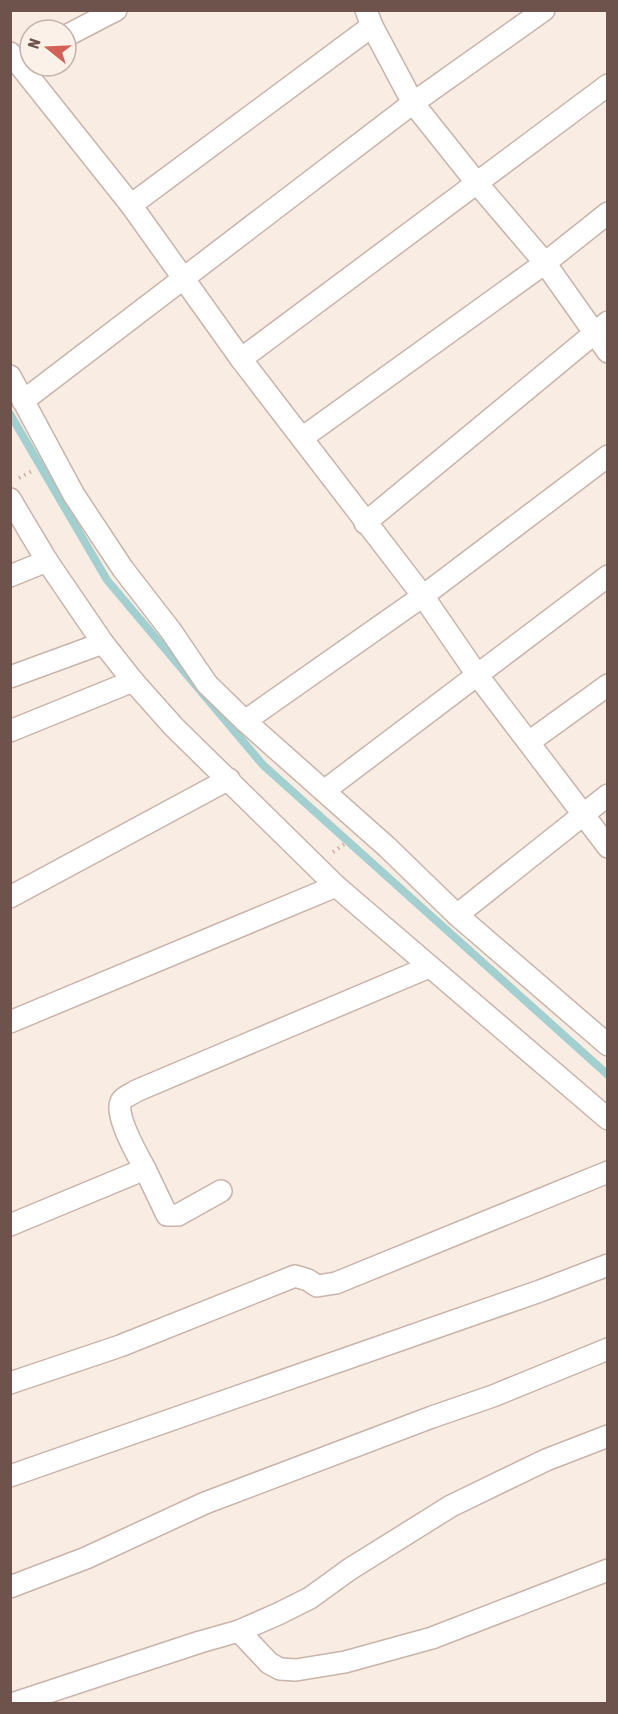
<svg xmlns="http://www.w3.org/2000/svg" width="618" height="1714" font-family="'Asap Condensed',sans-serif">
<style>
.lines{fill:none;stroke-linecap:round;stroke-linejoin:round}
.stream{stroke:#a2cfcf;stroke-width:8}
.street-casing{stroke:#c8b4ab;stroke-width:24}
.path{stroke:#cfada2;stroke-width:4;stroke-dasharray:1.5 4.5;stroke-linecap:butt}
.street{stroke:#fff;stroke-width:21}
</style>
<rect width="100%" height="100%" fill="#f9ede3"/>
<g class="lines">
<path class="stream" d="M10,414L107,580L263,765L608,1075"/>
<defs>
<g id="street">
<path d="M366,10L372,26L413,103L476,182L545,263L608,352"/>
<path d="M66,36L116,10"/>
<path d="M10,53L131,205L241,359L423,596L478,676L608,847"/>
<path d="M131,205L372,26"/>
<path d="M241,359L608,85"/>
<path d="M10,376L74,495L123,569L171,631L207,684L245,721L387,847L457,915L608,1045"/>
<path d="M23,401L413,103L544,10"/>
<path d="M302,438L545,263L608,213"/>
<path d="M10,499L47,561L103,643L133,681L174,727L336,886L608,1119"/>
<path d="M365,523L608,322"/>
<path d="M10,576L47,561"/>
<path d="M10,677L103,643"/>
<path d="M245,721L423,596L608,456"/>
<path d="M10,731L133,681"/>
<path d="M529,742L608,685"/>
<path d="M324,791L608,576"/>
<path d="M10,897L229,779"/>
<path d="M457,915L608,795"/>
<path d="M10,1022L336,886"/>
<path d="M145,1169C138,1156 114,1114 121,1102C123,1097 132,1094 136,1091L429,967"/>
<path d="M10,1225L145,1169L167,1215H178L221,1191"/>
<path d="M10,1383L120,1346L295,1276L308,1280L317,1286L336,1283L608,1172"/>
<path d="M10,1476L540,1291L608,1265"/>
<path d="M10,1587L86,1558L205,1503L432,1417L493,1396L608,1349"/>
<path d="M239,1631L269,1663L280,1669L296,1670L345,1662L432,1638L608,1570"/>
<path d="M12,1704L200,1642L239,1631L278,1614L310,1598L350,1569L451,1506L546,1460L608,1436"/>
</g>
</defs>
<use href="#street" class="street-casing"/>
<g class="path">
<path d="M19,478L34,470"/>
<path d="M333,852L346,843"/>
</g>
<use href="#street" class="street"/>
</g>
<rect width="618" height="1714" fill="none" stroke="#6d534c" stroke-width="24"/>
<g transform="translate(48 48) rotate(288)"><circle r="28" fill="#fcf1e8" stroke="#c3b2aa" stroke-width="1.5"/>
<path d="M0-4.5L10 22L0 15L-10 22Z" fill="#d46157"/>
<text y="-9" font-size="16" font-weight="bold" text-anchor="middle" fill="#6d534c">N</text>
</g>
</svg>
